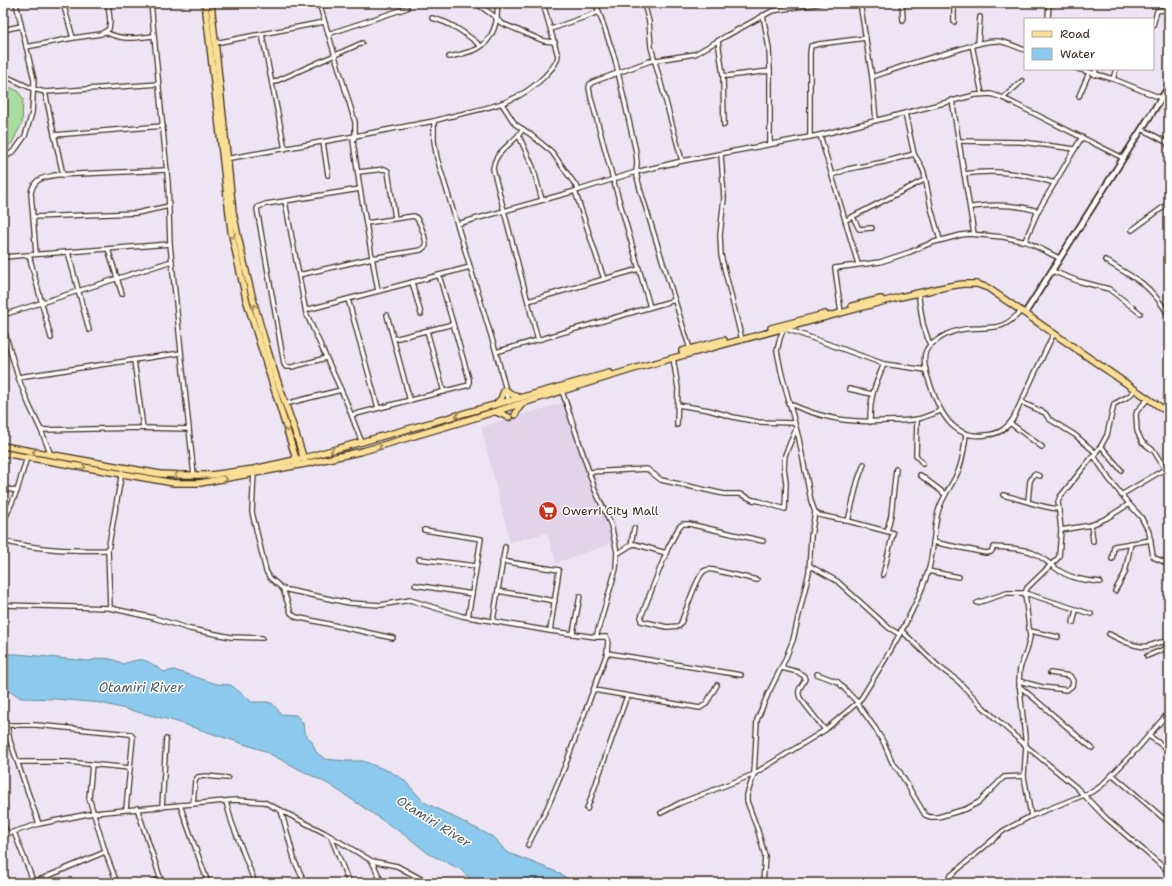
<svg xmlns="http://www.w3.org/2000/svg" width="1172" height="886" font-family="'Shantell Sans',sans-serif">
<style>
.built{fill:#e0d3ea}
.green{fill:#a9dda0;stroke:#72845f}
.water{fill:#8bcaec;stroke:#6b8a9a}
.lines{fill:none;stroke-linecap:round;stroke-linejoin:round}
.minor-casing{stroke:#3b2a1e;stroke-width:6}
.tertiary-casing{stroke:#3b2a1e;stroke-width:8}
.primary-casing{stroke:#3b2a1e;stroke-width:8}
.minor{stroke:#fff;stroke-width:3.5}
.tertiary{stroke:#fff;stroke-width:4.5}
.primary{stroke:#fadf96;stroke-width:5.5}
.oneway{stroke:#9a845a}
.labels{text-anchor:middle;stroke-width:3;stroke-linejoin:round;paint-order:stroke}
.poi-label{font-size:12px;fill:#3b2a1e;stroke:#fff;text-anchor:start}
.water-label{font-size:13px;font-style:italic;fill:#535a5c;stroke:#fff}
</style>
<rect width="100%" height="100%" fill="#ede5f3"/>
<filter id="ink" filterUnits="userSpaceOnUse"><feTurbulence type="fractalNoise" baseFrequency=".025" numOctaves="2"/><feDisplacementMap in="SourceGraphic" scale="8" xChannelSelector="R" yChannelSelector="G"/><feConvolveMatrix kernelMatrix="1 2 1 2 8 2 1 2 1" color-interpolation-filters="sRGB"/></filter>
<g filter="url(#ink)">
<path class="built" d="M569,400L603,498L613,520L619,541L556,563L547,533L510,542L481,427L566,402Z"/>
<path class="green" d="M3,84L18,91L23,99L22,123L12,143L3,150Z"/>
<path class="water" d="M3,654H18L89,661C103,657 110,657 123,664C146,656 145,660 164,672L174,670L217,684L231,685L252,702H268L273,704L281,714L296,715L303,723L304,732L312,742L316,752L325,759L346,761H363L391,772L404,780L424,802L495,838L506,852L557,872L575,883H474L460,869L429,854L409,838L330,785L262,750L174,721L101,703L56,699L21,698L12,692H3Z"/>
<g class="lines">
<defs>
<g id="minor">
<path d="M63,3L73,38"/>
<path d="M319,3L355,122V136L434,121"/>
<path d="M476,3L494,16L501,23L544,41L555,42"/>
<path d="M596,3L615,59L636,152L637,163L636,172L640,189L690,349"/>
<path d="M644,3L649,22L651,47L682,161"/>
<path d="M860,3L872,77L876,120"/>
<path d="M902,3L903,20"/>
<path d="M954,3V22"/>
<path d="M320,6L332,3"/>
<path d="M763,15L769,49L770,71V144"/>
<path d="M432,18C452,23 465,33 481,46"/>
<path d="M1048,19L1049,3"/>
<path d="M1153,25L1157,11L1160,10L1169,11"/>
<path d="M551,29L599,12"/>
<path d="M3,30L21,26"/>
<path d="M105,32C124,41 134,38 154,36"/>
<path d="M262,34L285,149"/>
<path d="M328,34L407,8"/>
<path d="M718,41L723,75L727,76L770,71"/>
<path d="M215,43L324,22"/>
<path d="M978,44L980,17"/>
<path d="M972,45L982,94"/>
<path d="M26,47L73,38L101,34L109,29L110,21L108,3"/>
<path d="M449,57C458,55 468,53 477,49C493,41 499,20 497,3"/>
<path d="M1078,69L1113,79L1161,98"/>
<path d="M3,75L33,89L45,92L159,84"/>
<path d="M723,75L724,125"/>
<path d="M1095,75L1096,69"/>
<path d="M872,77C900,67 928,58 957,50C969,46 983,41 996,41C1005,41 1016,47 1025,50"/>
<path d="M1113,79L1116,69"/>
<path d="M272,83L362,43"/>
<path d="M45,92L63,175"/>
<path d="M1079,96L1089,73"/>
<path d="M1003,98L1022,81"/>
<path d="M952,100L974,234"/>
<path d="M502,104L515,124L530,134L552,152L579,190"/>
<path d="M905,113L914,154"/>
<path d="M523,129C513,145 495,150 493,169L538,340"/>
<path d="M1142,129L1166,142L1169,147"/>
<path d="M54,135L163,126"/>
<path d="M820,135L858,264"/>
<path d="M519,136L533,167L542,200"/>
<path d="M810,137V53L811,46L819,44L866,38"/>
<path d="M959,141L1022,142L1075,149"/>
<path d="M323,142L328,175"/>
<path d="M721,154L724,198L720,235L721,255L741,336"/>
<path d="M3,159L15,150L25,136L32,113L34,80L16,3"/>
<path d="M225,159L355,136L353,141L360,189L378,291"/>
<path d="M358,172L385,169L388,171L395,218"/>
<path d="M964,174C998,169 1023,174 1055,183"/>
<path d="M832,175L848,169L884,162L914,154C918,161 927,172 924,180L846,220"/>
<path d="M925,177L931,208L940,240"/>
<path d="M575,191L604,279"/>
<path d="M285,201L306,313L346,401L362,443"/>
<path d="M971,207C994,204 1016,204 1038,211"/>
<path d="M33,217L137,213L169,206"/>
<path d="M853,217L859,229L872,228"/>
<path d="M457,224L579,190L636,172L682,161L820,135L975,95L991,94L1003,98L1123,158"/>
<path d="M1132,230L1169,203"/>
<path d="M1025,241L1038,211L1082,137"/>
<path d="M108,249L122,294"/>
<path d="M68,252L89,330"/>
<path d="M36,254L31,193C34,178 42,178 56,175L167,170"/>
<path d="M29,255L51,338"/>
<path d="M3,257L170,244L168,183L151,3"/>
<path d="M1105,260C1117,268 1131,275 1143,284C1154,293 1162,304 1169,316"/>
<path d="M1052,271L1078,281L1109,289L1140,313"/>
<path d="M299,275L372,258L421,250L426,246C426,239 420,219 414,216L366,223"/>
<path d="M412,282L421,314"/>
<path d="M918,293L923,324L930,345"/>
<path d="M348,299L378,408"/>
<path d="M528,301L639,269"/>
<path d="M650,307L613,179L591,98L589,88L590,84L593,82L650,61L695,54L726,36L772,11L821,3"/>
<path d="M306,310L470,267"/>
<path d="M1022,311C1016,316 1010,322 1003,325C996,328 989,327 982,328C965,328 950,330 936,341C931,344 926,348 925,354C923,363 927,376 930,384C939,411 952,440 986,435C999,434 1006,429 1013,419L1054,333"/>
<path d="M841,313L835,268L880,262L910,252L931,243L961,235L970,234L1003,237L1027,242L1059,258"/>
<path d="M3,315L172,261"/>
<path d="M387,315L410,401"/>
<path d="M3,326L18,377L29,405L41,430L51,455"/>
<path d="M427,331L444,392"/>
<path d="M394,339L453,324"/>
<path d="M496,352L675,300"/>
<path d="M1168,357L1169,356"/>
<path d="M326,358L292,367H286L284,364L257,209L258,207L266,204L360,189"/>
<path d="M673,358L678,388L677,425"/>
<path d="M134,360L143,428"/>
<path d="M18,377L181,353"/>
<path d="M849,389L872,394"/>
<path d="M562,391L595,490L611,525L617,552L616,569L596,637"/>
<path d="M1148,399L1137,411L1136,415L1137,431L1142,442L1154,451L1165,469"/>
<path d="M509,402L496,352L437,158L434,141V121C476,108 513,109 545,76C551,69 557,64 558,56L543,3"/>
<path d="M1021,402L1045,413L1049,419L1075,435L1096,453"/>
<path d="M788,403C823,419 850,423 887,421C897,421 908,421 918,419C926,417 934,413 941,411"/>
<path d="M285,404L341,390"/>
<path d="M678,405L709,410L733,417L758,422L794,423"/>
<path d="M352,415L469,385V379L439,275"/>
<path d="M917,419L916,455L923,464"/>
<path d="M870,422C870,397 874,387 884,364"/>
<path d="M1010,423L1042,447"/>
<path d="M189,429L194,475"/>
<path d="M41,430L143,428L189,429L170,244"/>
<path d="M1121,470L1101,446L1107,435L1114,404L1129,396L1135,390"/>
<path d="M254,472L252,512L266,571L270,578L283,589L349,603L381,605L410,600L462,616L550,631L596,637H606L608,640L607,653L565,766L548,806L528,845"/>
<path d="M589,472L647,469L661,480L724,494H740L753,500L759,501L785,509L786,483L784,468L785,455L796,429"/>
<path d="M920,475L945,494"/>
<path d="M3,488L17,491"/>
<path d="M1003,495C1021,499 1039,507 1058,509"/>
<path d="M1121,495L1165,469L1169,475"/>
<path d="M1028,501L1030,481L1034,474L1040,476"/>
<path d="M1129,504L1141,517L1149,532L1153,556L1155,558L1169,564"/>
<path d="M848,521L858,480L864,464"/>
<path d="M3,523L17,491L27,457"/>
<path d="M424,530L481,539L468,617"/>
<path d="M1061,530L1091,525"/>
<path d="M887,531L891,515L896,469"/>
<path d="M3,541C39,550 71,551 108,550L122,472"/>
<path d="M1093,541L1091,525L1107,518L1129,504L1109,479L1094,456"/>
<path d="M933,542L986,553L991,552L994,547C1004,548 1024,548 1033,553C1041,556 1047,562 1054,567C1068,578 1082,580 1100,582"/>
<path d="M631,545L634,528"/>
<path d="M108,550L110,608"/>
<path d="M617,554L631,545L635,544L666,553"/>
<path d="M419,559L476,566"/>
<path d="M1112,559L1114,546L1151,540"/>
<path d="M502,561L559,570L550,631"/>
<path d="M1167,563L1169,541"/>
<path d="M810,566L837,581L889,628L899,634"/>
<path d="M928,571L959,577"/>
<path d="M883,575L893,533L848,521L819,515L815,512L811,501L799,439L781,371L777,351L780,338L784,328L884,364L926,370"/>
<path d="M757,580L714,570C710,569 707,569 704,571C697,576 685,613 681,623L679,626L667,627L641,621V617L668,548L679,527L683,524H689L763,541"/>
<path d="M415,585L472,594"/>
<path d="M283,589L291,613L296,617L393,638"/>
<path d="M498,591L555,601"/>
<path d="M1115,591L1125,573L1131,543"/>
<path d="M977,603L1007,593H1025L1091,614"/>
<path d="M3,605L110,608L154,618L190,629L231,637L262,638"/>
<path d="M493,621L505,547"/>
<path d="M1073,623L1076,610"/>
<path d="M901,630L938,666L958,681L984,708L1026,746L1076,787L1106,818L1169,872"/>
<path d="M1030,631L1058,637"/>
<path d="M573,633L580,596"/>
<path d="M1109,634C1119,639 1137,649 1148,646C1158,644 1157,641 1169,642"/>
<path d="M607,653L741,675"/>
<path d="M1147,656L1169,647"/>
<path d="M782,668L798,672L804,676L805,679C802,687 796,689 800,698L825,730"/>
<path d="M817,674L838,682L857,702"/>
<path d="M1019,681L1042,687L1067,690L1072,686L1073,681L1070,676L1050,673"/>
<path d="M1019,686C1044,706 1067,728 1092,748"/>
<path d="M594,690L700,708L706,704L717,685"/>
<path d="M857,703L875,728L884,743L892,762L898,769L925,815L930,817H938L966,809L979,802L1004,777L1024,776"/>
<path d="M7,724L10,741L39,824"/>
<path d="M3,725H36L130,734L133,737L126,809"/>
<path d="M1149,736L1169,750"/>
<path d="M18,762H68L130,768"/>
<path d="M92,764L89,798L106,854L117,883"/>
<path d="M1113,775L1169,823"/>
<path d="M226,802L232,823L255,883"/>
<path d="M193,804L195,781L198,777L205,776L228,778"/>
<path d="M180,805L208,883"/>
<path d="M162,807L166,739"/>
<path d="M137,808L162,883"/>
<path d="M587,809L627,696"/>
<path d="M281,810L295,862L305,883"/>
<path d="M661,813L680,803L752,775L825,730L857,703L862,697C885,660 915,613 928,572C934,553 933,531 938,512C942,497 951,487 957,474C963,462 964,448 966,435"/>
<path d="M1031,816L1024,776L1026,746L1019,681L1020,668L1027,650L1030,637L1025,593L1027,588L1059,557L1061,530L1058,502L1060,497L1101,446"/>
<path d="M3,823L7,834"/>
<path d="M14,832L34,883"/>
<path d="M3,835L39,824L93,813L236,800L264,802L325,833L372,861L397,866L421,879L425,883"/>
<path d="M331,837L349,883"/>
<path d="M372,861L382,883"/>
<path d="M949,877L1003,831L1031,816L1094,791L1101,786L1138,748L1169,712"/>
<path d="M34,882L105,852"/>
<path d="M150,883L160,879"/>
<path d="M763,883L765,856L758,831L747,801V795L754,774L757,720L768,694L785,660L793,640L809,572L811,536L815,512"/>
</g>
<path id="tertiary" d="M1027,310L1169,86"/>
<g id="primary">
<path d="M205,3L231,231L246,299L297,462"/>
<path d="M211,3L233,212C242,258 253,303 267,348C278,386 293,422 304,460"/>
<path d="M852,306L881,299"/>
<path d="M771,328L825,314"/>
<path d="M682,351L724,340"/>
<path d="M497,403L501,399L505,389L511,394L518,397"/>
<path d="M496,412L509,417"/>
<path d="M515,415L518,409L523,403"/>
<path d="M3,446L160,474L181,475H211L254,469L304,458L609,373"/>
<path d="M3,453L174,483H200L305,464L363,451L461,422L640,367L900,297L950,286L963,284H977L988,288L1169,413"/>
</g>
</defs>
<use href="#minor" class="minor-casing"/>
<use href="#tertiary" class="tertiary-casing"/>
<use href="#primary" class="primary-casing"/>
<use href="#minor" class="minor"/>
<use href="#tertiary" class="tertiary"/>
<use href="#primary" class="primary"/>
</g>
<defs><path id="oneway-chevron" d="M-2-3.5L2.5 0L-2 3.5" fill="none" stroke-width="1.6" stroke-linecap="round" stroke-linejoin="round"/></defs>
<g class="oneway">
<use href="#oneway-chevron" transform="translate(232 236) rotate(78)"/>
<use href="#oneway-chevron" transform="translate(255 307) rotate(-106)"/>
<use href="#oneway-chevron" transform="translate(458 416) rotate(164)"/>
<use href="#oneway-chevron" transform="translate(287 429) rotate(72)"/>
<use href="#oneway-chevron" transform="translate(379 446) rotate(-16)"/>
<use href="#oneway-chevron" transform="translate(333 451) rotate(165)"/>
<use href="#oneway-chevron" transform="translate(35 452) rotate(-169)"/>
<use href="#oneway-chevron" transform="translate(83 467) rotate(10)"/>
<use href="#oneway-chevron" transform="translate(177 475) rotate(-177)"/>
<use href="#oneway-chevron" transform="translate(225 479) rotate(-9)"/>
</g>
</g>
<defs>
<symbol id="supermarket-disc" viewBox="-11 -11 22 22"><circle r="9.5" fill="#c8321e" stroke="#fff"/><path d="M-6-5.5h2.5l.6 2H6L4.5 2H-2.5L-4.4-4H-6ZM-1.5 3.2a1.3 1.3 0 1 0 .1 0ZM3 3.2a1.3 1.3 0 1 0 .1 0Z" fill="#fff"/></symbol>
</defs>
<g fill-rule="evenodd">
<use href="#supermarket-disc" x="537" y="500" width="22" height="22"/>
</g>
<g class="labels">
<g class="poi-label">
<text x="562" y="515">Owerri City Mall</text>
</g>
<g class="water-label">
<text x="141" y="692">Otamiri River</text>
<text transform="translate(434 821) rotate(32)" y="5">Otamiri River</text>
</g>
</g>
<rect width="1172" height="886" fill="none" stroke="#fff" stroke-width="16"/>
<rect x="8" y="8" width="1156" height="870" fill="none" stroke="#3b2a1e" stroke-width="1.5" filter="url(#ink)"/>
<rect x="1024" y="18" width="130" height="52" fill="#ffffff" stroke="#b1aaa5"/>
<rect x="1032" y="31" width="20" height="6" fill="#fadf96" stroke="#b1aaa5"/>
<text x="1060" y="38" font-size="12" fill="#3b2a1e">Road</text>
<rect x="1032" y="48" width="20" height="12" fill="#8bcaec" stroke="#b1aaa5"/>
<text x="1060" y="58" font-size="12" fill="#3b2a1e">Water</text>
</svg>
